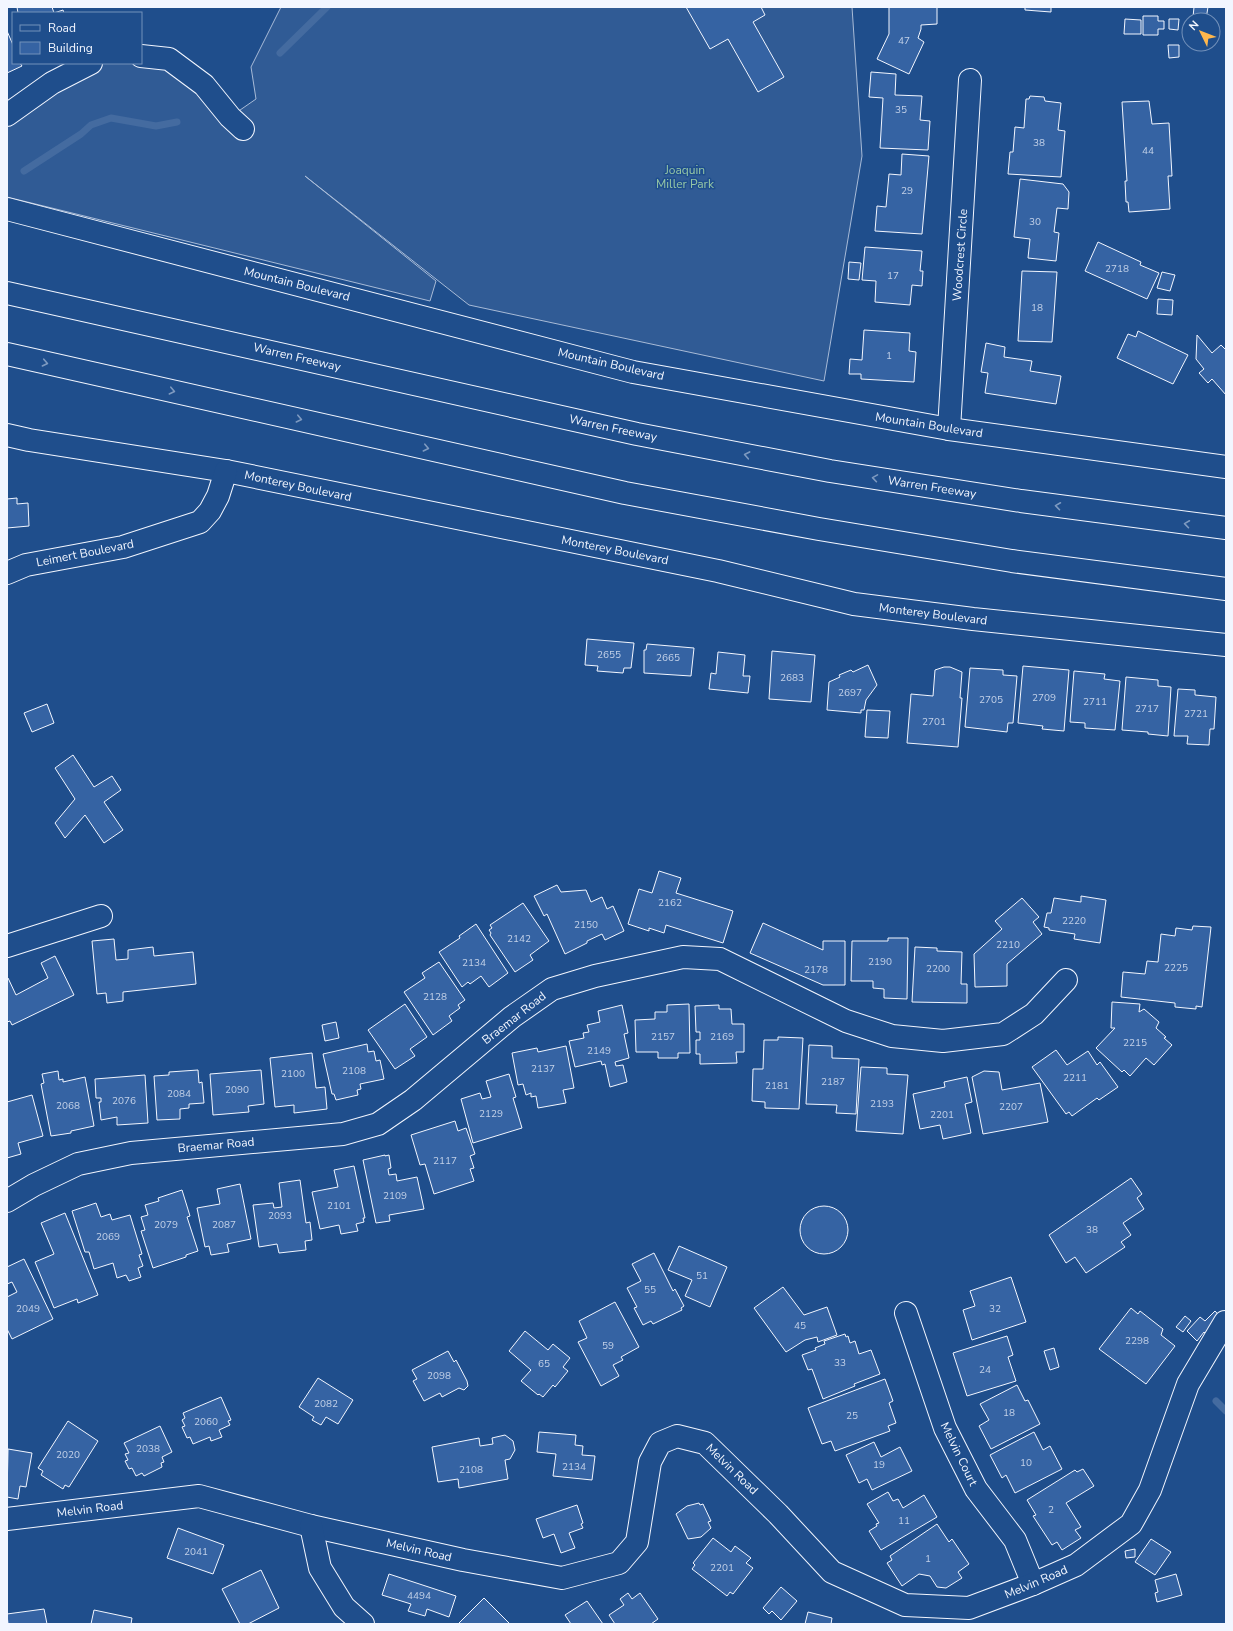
<svg xmlns="http://www.w3.org/2000/svg" width="1233" height="1631" font-family="'Nunito Sans',sans-serif">
<style>
.built{fill:#305b95;stroke:#a8bbd7}
.lines{fill:none;stroke-linecap:round;stroke-linejoin:round}
.stream{stroke:#446ba0;stroke-width:7}
.building{fill:#3563a3;stroke:#f2f6ff}
.minor-casing{stroke:#f2f6ff;stroke-width:24}
.highway-casing{stroke:#f2f6ff;stroke-width:24}
.minor{stroke:#1f4e8c;stroke-width:22}
.highway{stroke:#1f4e8c;stroke-width:22}
.oneway{stroke:#7e9ac0}
.labels{text-anchor:middle;stroke-width:3;stroke-linejoin:round;paint-order:stroke}
.number-label{font-size:10px;fill:#c3d1e8}
.park-label{font-size:12px;fill:#97c8a6;stroke:#1f4e8c}
.street-label{font-size:12px;fill:#f2f6ff;stroke:#1f4e8c}
</style>
<rect width="100%" height="100%" fill="#1f4e8c"/>
<path class="built" d="M281,7H852L862,156L824,381L469,305L305,176L436,281L430,301L7,197V115L91,63H141L169,59L230,117L256,99L251,67Z"/>
<g class="lines">
<g class="stream">
<path d="M280,53L327,7"/>
<path d="M24,171L81,134L91,125L111,118L156,126L177,122"/>
<path d="M1216,1401L1226,1411"/>
</g>
</g>
<g class="building">
<path d="M17,7H52L54,13L63,10L64,13H18Z"/>
<path d="M686,7H761L765,15L753,22L784,77L758,92L728,39L710,49Z"/>
<path d="M889,7H937V24L921,25V29L918,38L924,42L909,74L877,59L889,34Z"/>
<path d="M1025,7H1051V12L1025,10Z"/>
<path d="M1194,7H1208L1206,19L1193,17Z"/>
<path d="M1143,16H1158V21H1164V29H1158V35H1143Z"/>
<path d="M1125,19L1141,20V34H1124Z"/>
<path d="M1169,19H1179L1178,30L1169,29Z"/>
<path d="M7,31L13,45V63H20L22,66L7,73Z"/>
<path d="M1168,45H1179V57L1169,58Z"/>
<path d="M871,72L896,74L895,95L922,96L920,120L930,121L928,150L880,148L883,98L869,97Z"/>
<path d="M1030,96L1044,97L1045,101L1061,103L1058,130L1065,131L1061,177L1008,174L1010,152H1013L1015,127L1024,128L1026,99H1029Z"/>
<path d="M1149,101L1152,124L1169,123L1172,176H1168L1170,209L1129,212L1128,202H1126L1125,181H1127L1122,102Z"/>
<path d="M902,154L929,156L922,234L875,231L877,206L886,207L889,174L901,175Z"/>
<path d="M1020,179L1063,184L1069,192L1068,209L1057,208L1054,232L1059,233L1056,261L1028,258L1030,239L1014,237Z"/>
<path d="M1098,242L1141,262L1140,265L1159,273L1147,299L1085,271Z"/>
<path d="M865,247L922,251L920,271H923L922,286L912,285L910,305L875,302L876,281L862,280Z"/>
<path d="M849,262L861,263L859,280L848,279Z"/>
<path d="M1022,271L1057,272L1052,342L1018,341Z"/>
<path d="M1162,272L1175,275L1170,291L1157,288Z"/>
<path d="M1158,299L1173,300L1172,315L1157,314Z"/>
<path d="M864,330L910,333L909,351L916,352L914,382L861,379V374H849L850,359L862,360Z"/>
<path d="M1138,331L1188,355L1173,384L1117,358L1128,334L1136,337Z"/>
<path d="M1197,335L1212,353L1221,345L1226,350V395L1212,379L1208,383L1199,373L1204,369L1196,359Z"/>
<path d="M986,343L1005,347L1004,357L1032,361L1030,371L1061,376L1056,404L985,393L988,373L981,372Z"/>
<path d="M17,498V504L28,503L29,526L7,528V499Z"/>
<path d="M587,639L634,643L631,668H624L623,673L597,671L598,666L585,665Z"/>
<path d="M647,644L694,648L691,676L644,673V650H646Z"/>
<path d="M772,651L815,655L811,702L769,699Z"/>
<path d="M718,652L745,655L743,676H750L748,693L709,689L711,673L716,674Z"/>
<path d="M868,665L877,685L866,700L864,710H861V713L827,710L829,682L840,677L839,675L851,670L853,672Z"/>
<path d="M1023,666L1069,670L1064,731L1042,729L1043,726L1018,723Z"/>
<path d="M944,667H950L962,672L960,698H962L958,747L907,743L911,694L933,696L935,670Z"/>
<path d="M970,668L1003,670V675L1017,676L1013,723H1008L1007,732L965,727Z"/>
<path d="M1074,671L1105,674L1104,679L1120,681L1115,730L1085,728V723L1070,722Z"/>
<path d="M1126,677L1158,680V686L1171,687L1168,736L1148,734V732L1122,730Z"/>
<path d="M1178,689L1195,690V695L1216,697L1214,729H1210L1209,745L1187,744L1188,736H1174Z"/>
<path d="M47,704L54,723L32,732L24,713Z"/>
<path d="M867,710L890,711L888,738L865,737Z"/>
<path d="M73,755L94,787L112,776L121,790L104,802L123,830L104,843L85,815L65,838L55,823L75,799L55,768Z"/>
<path d="M659,871L681,878L676,893L733,911L723,943L666,925L664,933L649,928V931L628,924L639,889L652,893Z"/>
<path d="M557,885L561,892L586,890L591,902L602,897L607,909L613,906L624,931L605,940L602,934L587,941V943L565,954L547,914L544,916L534,896Z"/>
<path d="M1081,896L1106,900L1100,943L1074,939L1075,934L1049,930V928L1044,927L1047,913H1051L1054,898L1081,902Z"/>
<path d="M1022,898L1039,917L1033,922L1042,934L1007,964V986L975,987L974,954L1002,929L995,921Z"/>
<path d="M523,903L549,941L530,955L533,960L515,972L490,935L491,933L489,930L492,928L490,925Z"/>
<path d="M763,923L823,950V941H845V985H823L750,953Z"/>
<path d="M476,924L508,973L489,987L481,976L470,984L468,982L462,987L439,952L460,938L459,936Z"/>
<path d="M1193,926L1211,927L1202,1007L1196,1006V1009L1175,1007V1003L1121,997L1123,972L1145,974L1147,961L1158,962L1161,934L1175,936L1176,928L1192,930Z"/>
<path d="M888,938H908L907,999L884,998V989L873,988V981H851L852,941H888Z"/>
<path d="M114,939L116,960L128,959V950L153,947L154,956L193,952L196,984L123,992V1001L107,1003L106,993L97,994L92,941Z"/>
<path d="M915,947L937,948V951L962,952L961,984H967V1003L912,1002Z"/>
<path d="M55,956L74,995L12,1025L10,1021L7,1022V978H8L16,995L48,978L41,963Z"/>
<path d="M439,962L465,1000L458,1005L460,1008L449,1016L452,1021L433,1035L404,992L425,978L422,973Z"/>
<path d="M1112,1002L1140,1004L1139,1012L1144,1009L1159,1022L1156,1028L1166,1037L1164,1038L1172,1045L1154,1065L1146,1058L1130,1076L1124,1070L1122,1072L1096,1048L1115,1028H1111Z"/>
<path d="M405,1004L427,1037L410,1049L415,1056L395,1069L368,1030Z"/>
<path d="M689,1004L690,1053H678V1058H658V1052H636L635,1020L655,1019V1012H667V1005Z"/>
<path d="M622,1005L628,1033L624,1034L629,1058L615,1062L616,1066L623,1065L627,1082L610,1087L605,1064L602,1065L601,1061L575,1067L569,1041L584,1038L583,1033L589,1032L587,1025L600,1022L598,1011Z"/>
<path d="M719,1005V1009H731L732,1024H744V1052H736L737,1063L700,1064V1054H696V1040H700V1032H696L695,1006Z"/>
<path d="M336,1022L339,1038L325,1041L322,1025Z"/>
<path d="M778,1037L803,1038L799,1109L765,1108V1102L752,1101L753,1069H763L764,1040H778Z"/>
<path d="M367,1044L368,1052L374,1051L376,1061L380,1060L384,1079L360,1084L361,1089L357,1090L358,1095L336,1100L334,1094H332L323,1054Z"/>
<path d="M809,1045L832,1046V1058L859,1059L856,1114L836,1113L837,1105L806,1104Z"/>
<path d="M566,1046L574,1088L563,1090L566,1103L538,1108L536,1096L531,1097V1093L526,1095L523,1084L518,1085L512,1053L537,1048L538,1052Z"/>
<path d="M1056,1050L1067,1065L1088,1051L1097,1065L1100,1062L1118,1087L1099,1100L1097,1098L1072,1116L1069,1112L1066,1114L1032,1067Z"/>
<path d="M312,1053L316,1088L325,1087L327,1109L294,1113V1105L275,1107L270,1058Z"/>
<path d="M861,1067L887,1068V1074L908,1075L903,1134L856,1131Z"/>
<path d="M198,1070L199,1083L202,1082L204,1103L189,1104V1108L180,1109V1119L157,1120L154,1076L169,1075V1072Z"/>
<path d="M261,1070L264,1104L248,1106L249,1112L213,1115L210,1074Z"/>
<path d="M58,1071L59,1080L63,1079V1082L85,1077L94,1126L71,1131V1133L51,1136L41,1084L44,1083L42,1074Z"/>
<path d="M984,1071L999,1072L1002,1090L1040,1083L1048,1122L983,1134L972,1077Z"/>
<path d="M509,1074L516,1097L513,1098L522,1128L473,1143L461,1099L480,1093L482,1099L491,1097L486,1081Z"/>
<path d="M145,1075L148,1123L117,1125V1117L101,1120L99,1102H101V1098H96L95,1079Z"/>
<path d="M967,1077L972,1102L965,1104L971,1133L943,1139L940,1125L920,1129L913,1094L945,1087L944,1082Z"/>
<path d="M32,1095L43,1136L18,1143L21,1154L7,1158V1102Z"/>
<path d="M455,1121L458,1131L466,1128L475,1154L470,1156L474,1168L470,1169L474,1181L434,1194L425,1164L420,1165L411,1135Z"/>
<path d="M385,1155V1156L389,1155L391,1168L388,1169L389,1175L396,1174L397,1181L417,1177L424,1209L389,1215L390,1221L376,1223L363,1160Z"/>
<path d="M354,1166L365,1218H363L364,1222L356,1224L358,1231L341,1234L339,1225L320,1229L312,1192L338,1187L334,1170Z"/>
<path d="M1131,1178L1142,1194L1137,1198L1144,1209L1123,1223L1131,1235L1121,1242L1125,1247L1086,1273L1075,1257L1066,1263L1049,1235Z"/>
<path d="M300,1180L306,1223L310,1222L312,1240L305,1241L306,1250L279,1253L277,1244L259,1247L253,1205L273,1203L274,1208L282,1207L279,1183Z"/>
<path d="M240,1184L251,1239L227,1244L229,1252L211,1255L209,1246L205,1247L197,1208L220,1204L217,1189Z"/>
<path d="M182,1190L190,1216L187,1217L198,1251L186,1255V1257L153,1268L141,1231L145,1230L141,1217L148,1215L145,1205L159,1201L158,1198Z"/>
<path d="M96,1203L101,1217L110,1214L112,1220L130,1215L142,1254L139,1255L143,1266L138,1268L141,1277L129,1281L126,1275L117,1278L113,1263L94,1269L89,1252H85L72,1211Z"/>
<circle cx="824" cy="1230" r="24"/>
<path d="M65,1213L98,1295L78,1303L77,1299L54,1308L35,1262L54,1254L41,1223Z"/>
<path d="M679,1246L727,1267L710,1307L685,1296L692,1280L668,1270Z"/>
<path d="M654,1253L673,1291L675,1289L684,1306L681,1308L682,1310L653,1324L651,1321L643,1325L634,1308L637,1307L627,1288L641,1281L632,1264Z"/>
<path d="M24,1259L53,1319L12,1339L7,1329V1297L17,1292L12,1282L7,1284V1267Z"/>
<path d="M1011,1277L1026,1322L972,1340L963,1310L975,1306L970,1291Z"/>
<path d="M783,1287L804,1315L827,1307L837,1335L818,1342L817,1337L805,1340L786,1352L754,1308Z"/>
<path d="M615,1302L639,1347L621,1357L623,1360L613,1365L619,1376L601,1386L578,1342L587,1338L579,1321Z"/>
<path d="M1131,1308L1138,1314L1140,1311L1163,1329L1161,1335L1175,1346L1146,1384L1099,1349Z"/>
<path d="M1215,1311L1225,1322L1208,1336L1204,1332L1197,1341L1187,1331L1200,1317L1205,1321Z"/>
<path d="M1185,1316L1191,1321L1183,1332L1176,1327Z"/>
<path d="M525,1331L548,1350L553,1344L570,1358L563,1367L568,1371L555,1387L553,1385L543,1397L539,1394L538,1395L521,1381L531,1370L509,1351Z"/>
<path d="M845,1334L846,1337L848,1336L850,1343L855,1341L859,1354L871,1350L880,1374L854,1384L855,1386L823,1399L812,1369L808,1370L802,1355L816,1350L815,1348L825,1344L824,1341Z"/>
<path d="M1007,1336L1013,1355L1008,1357L1016,1381L967,1396L953,1353Z"/>
<path d="M1054,1348L1059,1367L1050,1370L1044,1351Z"/>
<path d="M448,1351L454,1362L456,1360L467,1381L468,1386L464,1390L459,1388L442,1397L440,1393L424,1401L413,1381L417,1379L412,1370Z"/>
<path d="M318,1378L353,1400L338,1424L326,1417L321,1425L312,1420L314,1417L299,1407Z"/>
<path d="M885,1379L893,1401L889,1403L896,1423L888,1426L890,1431L835,1451L831,1441L822,1444L808,1408Z"/>
<path d="M1017,1385L1025,1401L1028,1400L1040,1424L991,1449L979,1426L989,1420L980,1404Z"/>
<path d="M221,1397L231,1420L228,1421L230,1425L219,1430L222,1437L211,1441L210,1437L193,1444L190,1437L187,1438L182,1427L185,1426L182,1420L185,1418L183,1413Z"/>
<path d="M68,1421L98,1441L69,1487L65,1485L63,1489L41,1475L43,1471L38,1468Z"/>
<path d="M160,1426L172,1452L162,1457L164,1462L161,1463L162,1467L144,1476L142,1473L136,1476L132,1468L129,1469L125,1461L128,1460L125,1454L129,1453L124,1443Z"/>
<path d="M539,1432L576,1435L575,1445L583,1446L582,1455L595,1456L592,1480L553,1476L556,1454L537,1452Z"/>
<path d="M1034,1432L1043,1450L1050,1446L1062,1469L1015,1493L1006,1475L1002,1478L990,1455Z"/>
<path d="M505,1435L513,1441L515,1450L510,1459L505,1460L508,1479L459,1488L458,1479L438,1482L432,1447L479,1438L480,1446L493,1444L492,1438Z"/>
<path d="M874,1442L881,1457L900,1447L912,1471L872,1490L867,1479L859,1483L846,1455Z"/>
<path d="M8,1449L32,1453L26,1487L20,1486L18,1499L7,1497Z"/>
<path d="M1083,1469L1094,1486L1066,1503L1081,1527L1075,1530L1081,1538L1062,1550L1057,1542L1052,1545L1033,1516L1036,1515L1027,1500L1075,1470L1077,1472Z"/>
<path d="M888,1492L893,1501L898,1499L903,1508L924,1495L937,1517L881,1550L869,1531L877,1526L876,1524L879,1523L867,1504Z"/>
<path d="M699,1503L700,1505L703,1504L711,1521L708,1522L711,1528L701,1537L688,1539L676,1514L687,1506Z"/>
<path d="M577,1505L583,1523L581,1524L583,1528L569,1533L575,1548L561,1553L554,1534L543,1538L536,1519Z"/>
<path d="M937,1524L949,1542L952,1539L969,1564L958,1572L962,1578L946,1588L937,1587L930,1576L919,1574L902,1586L887,1563L892,1560L890,1556Z"/>
<path d="M178,1528L224,1545L213,1574L167,1558Z"/>
<path d="M713,1538L731,1552L735,1546L751,1558L746,1563L753,1568L733,1594L730,1592L727,1596L692,1569L695,1565L693,1563Z"/>
<path d="M1151,1539L1171,1552L1155,1575L1135,1562Z"/>
<path d="M1135,1549V1557L1126,1558L1125,1551Z"/>
<path d="M261,1570L279,1608L248,1624H240L222,1589Z"/>
<path d="M389,1574L456,1596L449,1617L427,1609L425,1616L408,1611L411,1604L382,1595Z"/>
<path d="M1176,1574L1182,1595L1157,1602L1155,1593L1158,1592L1155,1580Z"/>
<path d="M781,1587L797,1601L781,1620L772,1611L769,1614L763,1608Z"/>
<path d="M628,1593L632,1599L640,1593L658,1619L651,1624H615L609,1615L624,1605L620,1599Z"/>
<path d="M484,1598L510,1624H458Z"/>
<path d="M587,1601L603,1624H571L565,1615Z"/>
<path d="M44,1609L47,1624H8L7,1614Z"/>
<path d="M94,1610L132,1618L131,1624H91Z"/>
<path d="M808,1612L832,1618L831,1624H805Z"/>
</g>
<g class="lines">
<defs>
<g id="minor">
<path d="M141,56L169,59L204,85L230,117L243,129"/>
<path d="M7,115L52,83L91,63"/>
<path d="M7,209L633,372L949,429L1226,467"/>
<path d="M949,429L970,80"/>
<path d="M7,435L29,440L226,471L718,571L854,604L973,619L1226,645"/>
<path d="M7,573L26,565L123,547L200,522L210,511L218,496L226,471"/>
<path d="M7,946L101,916"/>
<path d="M7,1201L34,1185L78,1164L131,1153L343,1134L378,1124L413,1100L512,1017L552,989L595,976L683,957L720,959L846,1021L892,1036L943,1041L1003,1034L1034,1014L1066,980"/>
<path d="M906,1313L945,1428L976,1489L1015,1540L1033,1584"/>
<path d="M7,1519L199,1496L311,1526L463,1560L562,1578L619,1563L637,1542L650,1462L660,1443L677,1436L705,1443L778,1514L832,1572L905,1605L969,1608L1033,1584L1076,1565L1131,1524L1150,1490L1188,1384L1225,1322"/>
<path d="M311,1526L320,1568L344,1607L363,1624"/>
</g>
<g id="highway">
<path d="M7,293L637,434L830,471L1021,501L1226,528"/>
<path d="M7,354L625,493L819,529L1012,561L1226,589"/>
</g>
</defs>
<use href="#minor" class="minor-casing"/>
<use href="#highway" class="highway-casing"/>
<use href="#minor" class="minor"/>
<use href="#highway" class="highway"/>
</g>
<defs><path id="oneway-chevron" d="M-2-3.5L2.5 0L-2 3.5" fill="none" stroke-width="1.6" stroke-linecap="round" stroke-linejoin="round"/></defs>
<g class="oneway">
<use href="#oneway-chevron" transform="translate(45 363) rotate(12)"/>
<use href="#oneway-chevron" transform="translate(172 391) rotate(13)"/>
<use href="#oneway-chevron" transform="translate(299 419) rotate(13)"/>
<use href="#oneway-chevron" transform="translate(426 448) rotate(13)"/>
<use href="#oneway-chevron" transform="translate(747 455) rotate(-169)"/>
<use href="#oneway-chevron" transform="translate(875 478) rotate(-171)"/>
<use href="#oneway-chevron" transform="translate(1058 506) rotate(-172)"/>
<use href="#oneway-chevron" transform="translate(1187 524) rotate(-172)"/>
</g>
<g class="labels">
<g class="number-label">
<text x="904" y="44">47</text>
<text x="901" y="113">35</text>
<text x="1039" y="146">38</text>
<text x="1148" y="154">44</text>
<text x="907" y="194">29</text>
<text x="1035" y="225">30</text>
<text x="1117" y="272">2718</text>
<text x="893" y="279">17</text>
<text x="1037" y="311">18</text>
<text x="889" y="359">1</text>
<text x="609" y="658">2655</text>
<text x="668" y="661">2665</text>
<text x="792" y="681">2683</text>
<text x="850" y="696">2697</text>
<text x="1044" y="701">2709</text>
<text x="991" y="703">2705</text>
<text x="1095" y="705">2711</text>
<text x="1147" y="712">2717</text>
<text x="1196" y="717">2721</text>
<text x="934" y="725">2701</text>
<text x="670" y="906">2162</text>
<text x="1074" y="924">2220</text>
<text x="586" y="928">2150</text>
<text x="519" y="942">2142</text>
<text x="1008" y="948">2210</text>
<text x="880" y="965">2190</text>
<text x="474" y="966">2134</text>
<text x="1176" y="971">2225</text>
<text x="938" y="972">2200</text>
<text x="816" y="973">2178</text>
<text x="435" y="1000">2128</text>
<text x="663" y="1040">2157</text>
<text x="722" y="1040">2169</text>
<text x="1135" y="1046">2215</text>
<text x="599" y="1054">2149</text>
<text x="543" y="1072">2137</text>
<text x="354" y="1074">2108</text>
<text x="293" y="1077">2100</text>
<text x="1075" y="1081">2211</text>
<text x="833" y="1085">2187</text>
<text x="777" y="1089">2181</text>
<text x="237" y="1093">2090</text>
<text x="179" y="1097">2084</text>
<text x="124" y="1104">2076</text>
<text x="882" y="1107">2193</text>
<text x="68" y="1109">2068</text>
<text x="1011" y="1110">2207</text>
<text x="491" y="1117">2129</text>
<text x="942" y="1118">2201</text>
<text x="445" y="1164">2117</text>
<text x="395" y="1199">2109</text>
<text x="339" y="1209">2101</text>
<text x="280" y="1219">2093</text>
<text x="166" y="1228">2079</text>
<text x="224" y="1228">2087</text>
<text x="1092" y="1233">38</text>
<text x="108" y="1240">2069</text>
<text x="702" y="1279">51</text>
<text x="650" y="1293">55</text>
<text x="28" y="1312">2049</text>
<text x="995" y="1312">32</text>
<text x="800" y="1329">45</text>
<text x="1137" y="1344">2298</text>
<text x="608" y="1349">59</text>
<text x="840" y="1366">33</text>
<text x="544" y="1367">65</text>
<text x="985" y="1373">24</text>
<text x="439" y="1379">2098</text>
<text x="326" y="1407">2082</text>
<text x="1009" y="1416">18</text>
<text x="852" y="1419">25</text>
<text x="206" y="1425">2060</text>
<text x="148" y="1452">2038</text>
<text x="68" y="1458">2020</text>
<text x="1026" y="1466">10</text>
<text x="879" y="1468">19</text>
<text x="574" y="1470">2134</text>
<text x="471" y="1473">2108</text>
<text x="1051" y="1513">2</text>
<text x="904" y="1524">11</text>
<text x="196" y="1555">2041</text>
<text x="928" y="1562">1</text>
<text x="722" y="1571">2201</text>
<text x="419" y="1599">4494</text>
</g>
<g class="park-label">
<text x="685" y="174">Joaquin<tspan x="685" dy="14">Miller Park</tspan></text>
</g>
<g class="street-label">
<text transform="translate(960 255) rotate(-86)" y="4">Woodcrest Circle</text>
<text transform="translate(297 284) rotate(14)" y="4">Mountain Boulevard</text>
<text transform="translate(297 357) rotate(13)" y="4">Warren Freeway</text>
<text transform="translate(611 364) rotate(13)" y="4">Mountain Boulevard</text>
<text transform="translate(929 425) rotate(9)" y="4">Mountain Boulevard</text>
<text transform="translate(613 428) rotate(12)" y="4">Warren Freeway</text>
<text transform="translate(298 486) rotate(12)" y="4">Monterey Boulevard</text>
<text transform="translate(932 487) rotate(9)" y="4">Warren Freeway</text>
<text transform="translate(615 550) rotate(11)" y="4">Monterey Boulevard</text>
<text transform="translate(85 553) rotate(-11)" y="4">Leimert Boulevard</text>
<text transform="translate(933 614) rotate(7)" y="4">Monterey Boulevard</text>
<text transform="translate(514 1018) rotate(-38)" y="4">Braemar Road</text>
<text transform="translate(216 1145) rotate(-5)" y="4">Braemar Road</text>
<text transform="translate(959 1454) rotate(64)" y="4">Melvin Court</text>
<text transform="translate(732 1469) rotate(44)" y="4">Melvin Road</text>
<text transform="translate(90 1509) rotate(-7)" y="4">Melvin Road</text>
<text transform="translate(419 1550) rotate(13)" y="4">Melvin Road</text>
<text transform="translate(1036 1582) rotate(-23)" y="4">Melvin Road</text>
</g>
</g>
<rect width="1233" height="1631" fill="none" stroke="#f2f6ff" stroke-width="16"/>
<rect x="12" y="12" width="130" height="52" fill="#1f4e8c" stroke="#7391ba"/>
<rect x="20" y="25" width="20" height="6" fill="#1f4e8c" stroke="#7391ba"/>
<text x="48" y="32" font-size="12" fill="#f2f6ff">Road</text>
<rect x="20" y="42" width="20" height="12" fill="#3563a3" stroke="#7391ba"/>
<text x="48" y="52" font-size="12" fill="#f2f6ff">Building</text>
<g transform="translate(1201 32) rotate(313)"><circle r="19" fill="#1f4e8c" stroke="#7391ba"/>
<path d="M0-3L7 15L0 10L-7 15Z" fill="#ffb74d"/>
<text y="-6" font-size="11" font-weight="bold" text-anchor="middle" fill="#f2f6ff">N</text>
</g>
</svg>
